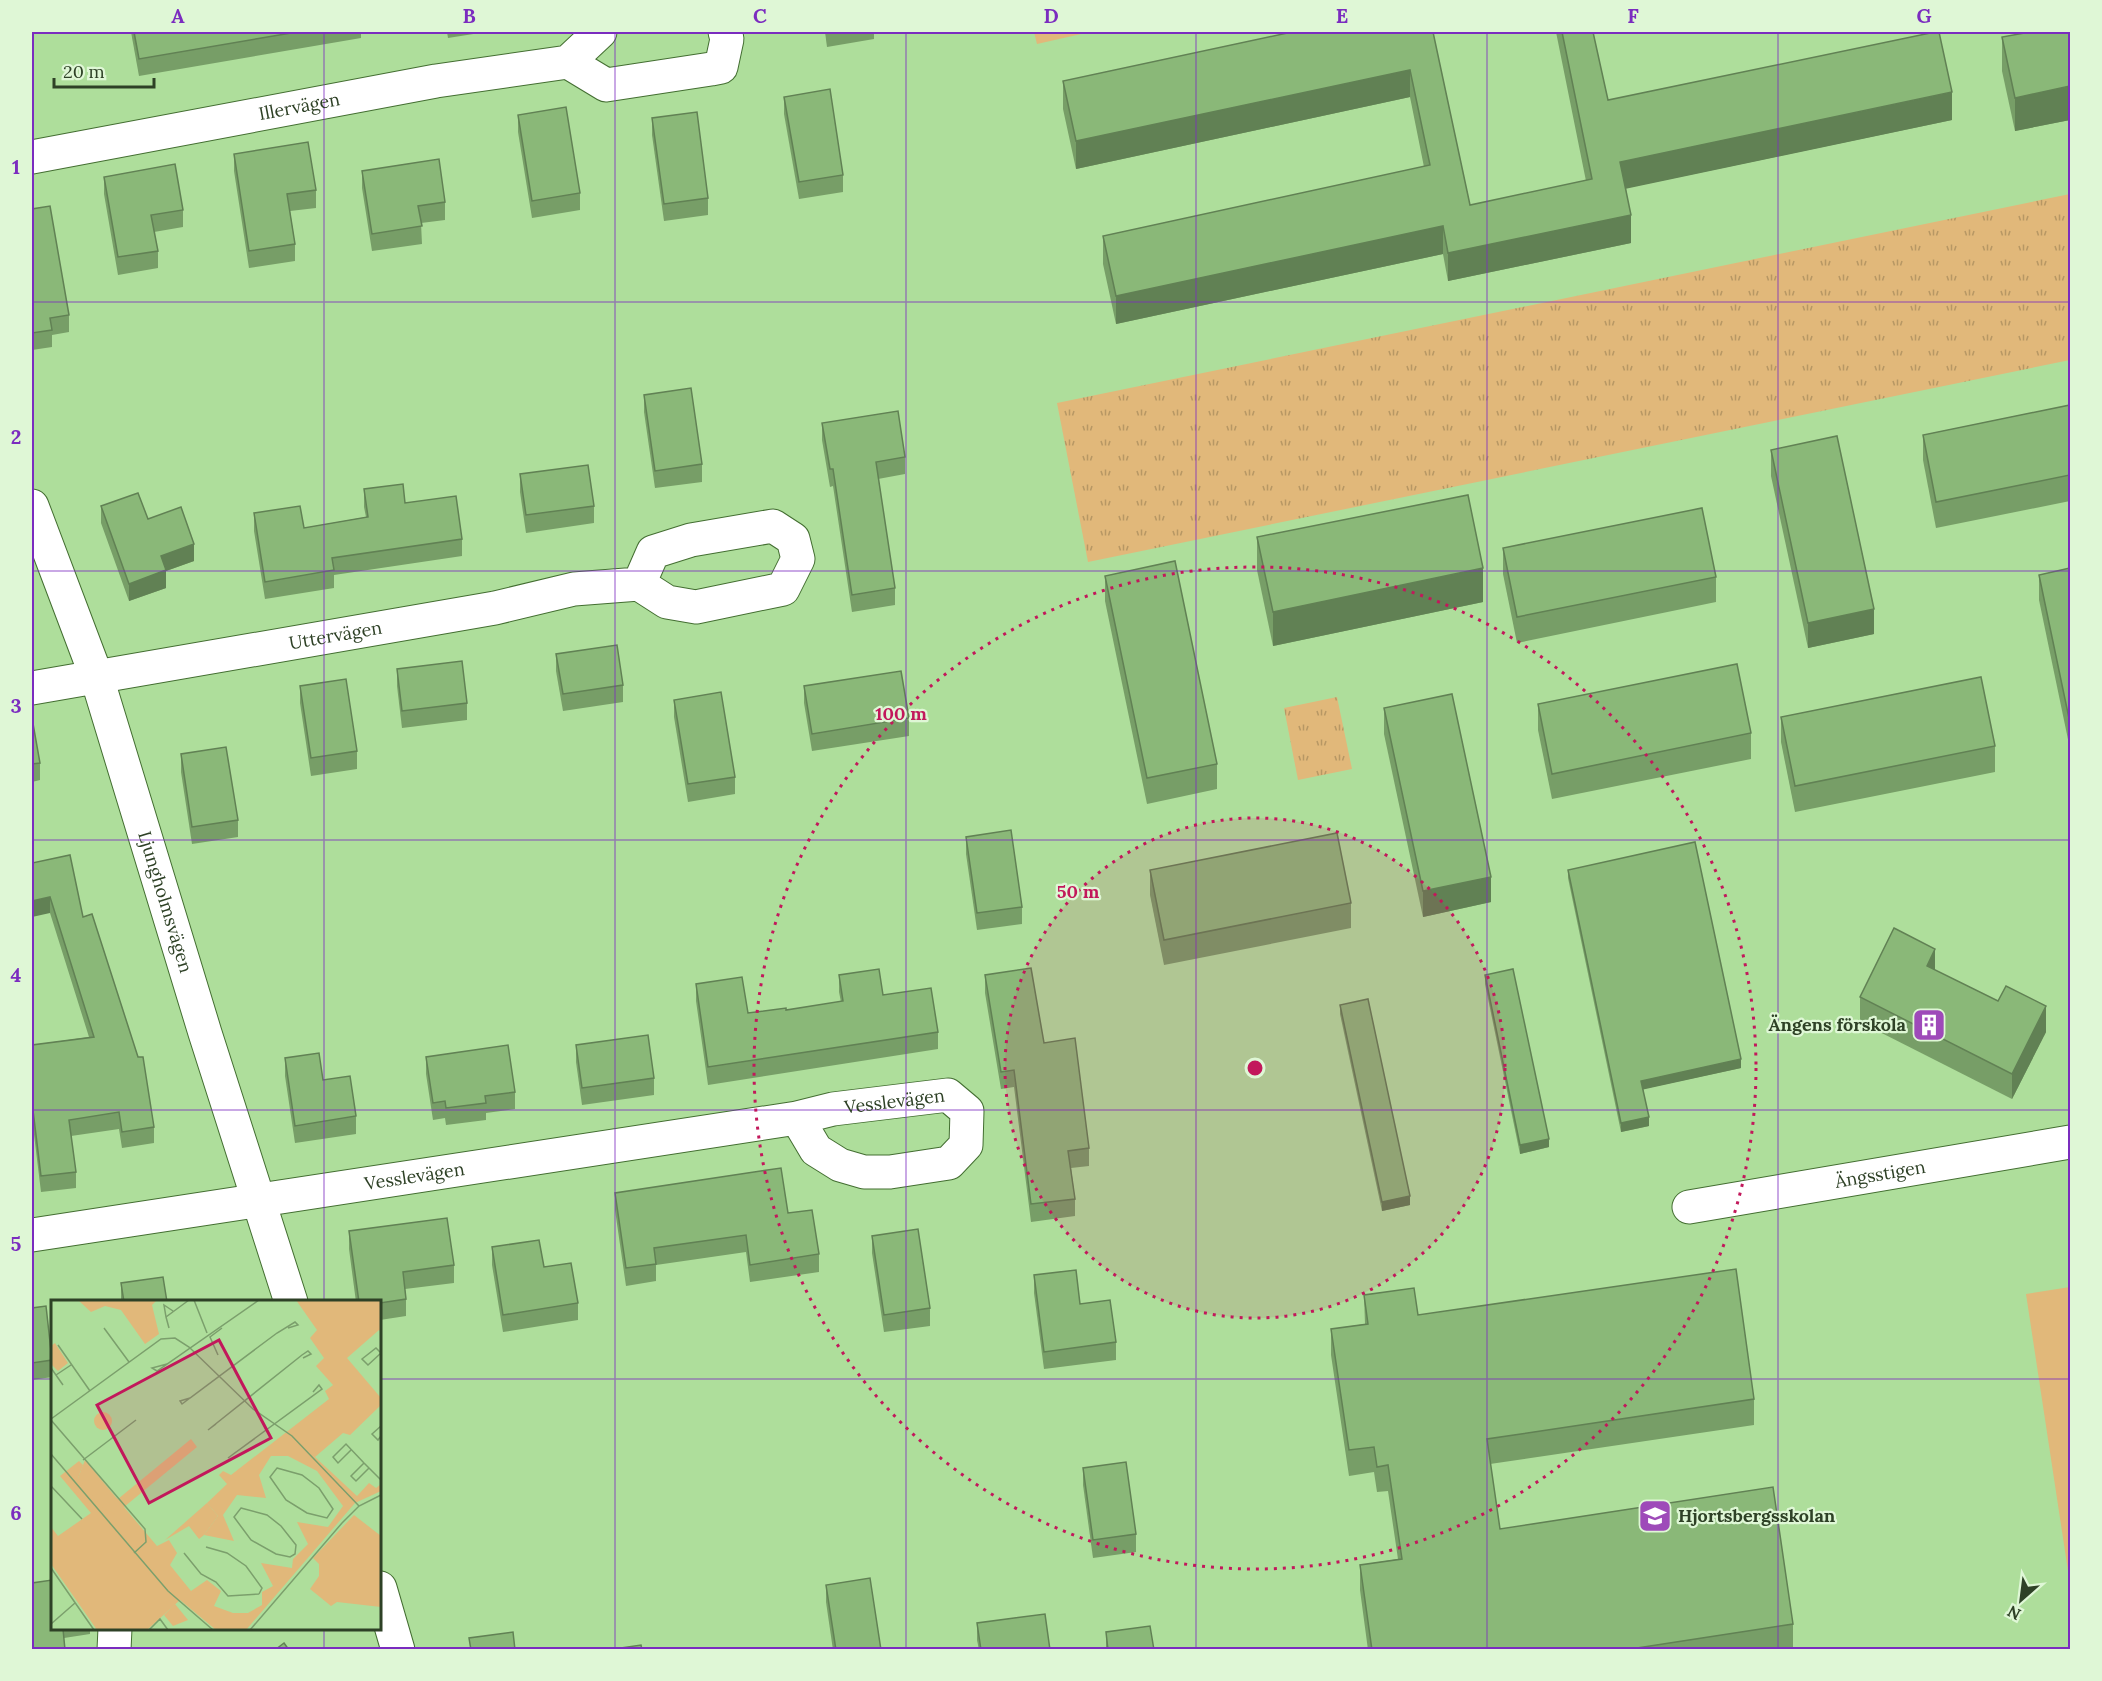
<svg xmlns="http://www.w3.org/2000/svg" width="2102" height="1681" font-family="Lora,serif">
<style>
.grass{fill:url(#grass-tufts)}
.garden{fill:#e1b87a}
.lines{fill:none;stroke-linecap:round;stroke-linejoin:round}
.minor-casing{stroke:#436e31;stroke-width:35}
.minor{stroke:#fff;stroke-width:33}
.wall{fill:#779e67}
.shaded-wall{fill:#618154}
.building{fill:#8ab878;stroke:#618154;stroke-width:1.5}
.grid{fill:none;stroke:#7b2cbf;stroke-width:1.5;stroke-opacity:0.55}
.ring{fill:none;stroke:#c2185b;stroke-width:3;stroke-dasharray:3 6}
.labels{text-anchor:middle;stroke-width:4.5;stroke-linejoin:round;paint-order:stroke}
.street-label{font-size:18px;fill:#2e4126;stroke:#dff7d6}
.poi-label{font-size:18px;font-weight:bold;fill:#2e4126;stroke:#dff7d6;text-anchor:end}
.inset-road{fill:none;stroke:#7b9f6c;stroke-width:1.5}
.view{fill:#c2185b;fill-opacity:0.15;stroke:#c2185b;stroke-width:3}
.inset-edge{fill:none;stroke:#2e4126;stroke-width:3}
.centre{fill:#c2185b;stroke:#dff7d6;stroke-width:3}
.ring-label{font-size:18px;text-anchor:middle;font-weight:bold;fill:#c2185b;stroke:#dff7d6;stroke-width:4.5;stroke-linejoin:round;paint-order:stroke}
.neatline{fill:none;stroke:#7b2cbf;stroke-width:2}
.grid-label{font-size:20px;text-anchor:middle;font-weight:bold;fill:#7b2cbf}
</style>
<defs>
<pattern id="grass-tufts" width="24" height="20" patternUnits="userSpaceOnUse" patternTransform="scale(1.5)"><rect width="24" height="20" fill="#e1b87a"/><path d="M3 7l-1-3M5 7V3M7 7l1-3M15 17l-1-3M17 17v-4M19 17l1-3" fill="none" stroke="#b79764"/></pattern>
</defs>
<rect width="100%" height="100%" fill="#aede9b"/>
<g class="grass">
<path d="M2070,194V360L1088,562L1057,403Z"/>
<path d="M1337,697L1352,769L1298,780L1284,708Z"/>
</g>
<g class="garden">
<path d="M1034,32H1090L1037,44Z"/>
<path d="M2070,1287V1584L2026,1294Z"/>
</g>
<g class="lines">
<defs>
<g id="minor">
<path d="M568,62L606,85L711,69L721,67L727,39L725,32"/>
<path id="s1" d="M32,157L436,81L568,62L600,32"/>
<path id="s2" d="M32,506L97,678L205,1033L291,1302"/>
<path id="s3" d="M32,688L495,608L574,589L639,584L667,602L696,607L783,589L798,559L793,539L773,526L691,540L653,552L639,584"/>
<path id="s4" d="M1689,1207L2070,1142"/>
<path id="s5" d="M32,1235L797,1118L833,1109L948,1095L967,1111L966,1145L949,1163L890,1172H864L840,1165L816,1150L797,1118"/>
<path d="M380,1588L398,1650"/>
<path d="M114,1650L115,1628"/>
</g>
</defs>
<use href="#minor" class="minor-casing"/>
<use href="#minor" class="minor"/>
</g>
<g class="wall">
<path d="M131,32H361V38L139,76Z"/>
<path d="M447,32H486L448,38Z"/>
<path d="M825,32H874V39L827,47Z"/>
<path d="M1433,32L1470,205L1586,181L1556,32H1593L1608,100L1952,120L1626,188L1631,243L1448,281L1443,254L1116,324L1103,264V236L1424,167L1410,97L1076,169L1063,109V81Z"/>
<path d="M2070,32V120L2015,131L2002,71V37Z"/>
<path d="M784,97L843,175V192L799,199L784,114Z"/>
<path d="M518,115L580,193V210L532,218L518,132Z"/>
<path d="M652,118L708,198V215L664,221L652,135Z"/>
<path d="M234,154L316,190V208L290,211L295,244V261L249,268L234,171Z"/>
<path d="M362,171L445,202V220L421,223L422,244L372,251L362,188Z"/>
<path d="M104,177L183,210V227L154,232L158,251V268L118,275L104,194Z"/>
<path d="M32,209L69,315V332L52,335V347L32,350Z"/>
<path d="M644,395L702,464V482L655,488L644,412Z"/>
<path d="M2070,405V501L1936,528L1923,460V435Z"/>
<path d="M822,423L905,457V474L878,479L895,588V605L852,612L833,486L830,487L822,440Z"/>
<path d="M1771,450L1874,634L1808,648L1771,476Z"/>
<path d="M520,474L594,506V523L526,533L520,492Z"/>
<path d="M364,489L405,503L462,539V556L334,575V588L265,599L254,531V513L304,528L366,517L364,507Z"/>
<path d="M101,506L148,519L194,561L166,571V588L129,601L101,523Z"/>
<path d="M1257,537L1483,602L1273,646L1257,570Z"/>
<path d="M1503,548L1716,577V602L1517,643L1503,574Z"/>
<path d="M2070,568V749L2039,600V575Z"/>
<path d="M1105,576L1217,764V789L1147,804L1105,601Z"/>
<path d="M556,654L623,685V702L563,711L556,671Z"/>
<path d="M397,669L467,703V720L402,728L397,686Z"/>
<path d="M300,686L357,751V769L311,776L300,703Z"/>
<path d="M804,686L909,718V736L812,751L804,703Z"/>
<path d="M674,700L735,777V794L688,802L674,717Z"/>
<path d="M1538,704L1751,733V759L1552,799L1538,730Z"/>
<path d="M1384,708L1491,902L1423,917L1384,734Z"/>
<path d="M1781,717L1995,746V772L1795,812L1781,742Z"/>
<path d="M32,718L40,763V780L32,782Z"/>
<path d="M181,754L238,820V837L192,844L181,772Z"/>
<path d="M966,837L1022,907V924L977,930L966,854Z"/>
<path d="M32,863L83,917L154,1127V1143L122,1148L119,1129L71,1136L76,1172V1188L41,1192L32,1118V1045L89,1037L50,913Z"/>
<path d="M1150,870L1351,903V928L1164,965L1150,895Z"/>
<path d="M1568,870L1741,1068L1643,1089L1649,1126L1621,1132L1568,878Z"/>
<path d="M1935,970L1998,1001L2046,1032L2012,1099L1860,1022V997Z"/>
<path d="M839,975L883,995L938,1032V1049L708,1085L696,1001V984L748,1013L786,1010L841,1002L839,992Z"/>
<path d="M985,975L1044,1043L1089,1148V1166L1071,1168L1075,1199V1216L1031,1222L1014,1087L1001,1089L985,993Z"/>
<path d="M1485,975L1549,1147L1520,1154L1485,984Z"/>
<path d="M1340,1005L1410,1205L1382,1211L1340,1014Z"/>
<path d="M576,1045L654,1078V1095L582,1105L576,1062Z"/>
<path d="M426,1057L515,1092V1109L486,1113V1120L446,1125L445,1118L433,1120L426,1074Z"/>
<path d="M285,1058L323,1080L356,1116V1134L295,1143L285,1076Z"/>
<path d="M615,1193L788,1213L819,1254V1272L750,1282L746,1252L656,1265V1281L626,1286L615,1210Z"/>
<path d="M349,1231L454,1265V1283L405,1289L406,1299V1316L380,1320V1302H356L349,1249Z"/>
<path d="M872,1236L930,1308V1326L884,1332L872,1253Z"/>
<path d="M492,1247L544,1267L578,1303V1320L503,1332L492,1265Z"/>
<path d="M1034,1275L1080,1304L1116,1342V1360L1044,1369L1034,1293Z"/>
<path d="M121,1283L167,1302H121Z"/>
<path d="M1364,1295L1418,1315L1754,1399V1425L1490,1464L1500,1529L1793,1624V1649L1368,1650L1360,1590V1565L1398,1559L1388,1491L1377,1492L1374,1472L1349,1476L1331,1355V1329L1365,1324Z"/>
<path d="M32,1308L52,1357V1377L32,1380Z"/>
<path d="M1083,1468L1136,1534V1552L1093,1558L1083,1485Z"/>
<path d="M826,1585L881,1650H833L826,1602Z"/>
<path d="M977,1623L1050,1650H979L977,1640Z"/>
<path d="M52,1629H90V1634L64,1638Z"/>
<path d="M1106,1632L1154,1650H1106Z"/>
</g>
<g class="shaded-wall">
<path d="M1410,70V97L1076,169V141Z"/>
<path d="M2070,86V120L2015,131V98Z"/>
<path d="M1952,92V120L1620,190V162Z"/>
<path d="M1631,215V243L1448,281V253Z"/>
<path d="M1443,226V254L1116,324V296Z"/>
<path d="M194,544V561L166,571V588L129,601V584L161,556Z"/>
<path d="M1483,568V602L1273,646V612Z"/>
<path d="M1874,609V634L1808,648V623Z"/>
<path d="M1491,877V902L1423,917V891Z"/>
<path d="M50,897V913L32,917V901Z"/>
<path d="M1935,949V975L1927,966Z"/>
<path d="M2046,1006V1032L2012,1099V1074Z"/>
<path d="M1741,1059V1068L1641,1090V1081Z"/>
<path d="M1649,1117V1126L1621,1132V1123Z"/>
<path d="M1549,1139V1147L1520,1154V1145Z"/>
<path d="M1410,1196V1205L1382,1211V1202Z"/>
</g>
<g class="building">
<path d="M134,32H297L139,59Z"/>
<path d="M1292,32H1433L1470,205L1592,179L1562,32H1593L1608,100L1935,32H1939L1952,92L1620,162L1631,215L1448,253L1443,226L1116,296L1103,236L1430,165L1410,70L1076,141L1063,81Z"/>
<path d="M2030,32H2070V86L2015,98L2002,37Z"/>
<path d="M830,89L843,175L799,182L784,97Z"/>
<path d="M566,107L580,193L532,201L518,115Z"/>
<path d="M697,112L708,198L664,204L652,118Z"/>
<path d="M308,142L316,190L287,194L295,244L249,251L234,154Z"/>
<path d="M439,159L445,202L418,206L422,226L372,234L362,171Z"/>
<path d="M175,164L183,210L151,215L158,251L118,257L104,177Z"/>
<path d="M50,206L69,315L50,318L52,330L32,333V209Z"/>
<path d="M691,388L702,464L655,471L644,395Z"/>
<path d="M2070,405V475L1936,502L1923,435Z"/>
<path d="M898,411L905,457L876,462L895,588L852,595L833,469H830L822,423Z"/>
<path d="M1837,436L1874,609L1808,623L1771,450Z"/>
<path d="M588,465L594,506L526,515L520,474Z"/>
<path d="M403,484L405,503L456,496L462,539L332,558L334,570L265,582L254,513L300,506L304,528L368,517L364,489Z"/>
<path d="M138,493L148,519L181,507L194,544L161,556L166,570L129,584L101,506Z"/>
<path d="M1468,495L1483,568L1273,612L1257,537Z"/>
<path d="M1702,508L1716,577L1517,617L1503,548Z"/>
<path d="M1175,561L1217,764L1147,778L1105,576Z"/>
<path d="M2070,568V723L2039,575Z"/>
<path d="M617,645L623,685L563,694L556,654Z"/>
<path d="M462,661L467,703L402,711L397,669Z"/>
<path d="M1737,664L1751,733L1552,774L1538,704Z"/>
<path d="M901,671L909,718L812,734L804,686Z"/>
<path d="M1981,677L1995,746L1795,786L1781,717Z"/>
<path d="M346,679L357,751L311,758L300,686Z"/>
<path d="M721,692L735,777L688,784L674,700Z"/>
<path d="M1452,694L1491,877L1423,891L1384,708Z"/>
<path d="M32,718L40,763L32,764Z"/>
<path d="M226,747L238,820L192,827L181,754Z"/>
<path d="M1011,830L1022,907L977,913L966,837Z"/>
<path d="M1337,833L1351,903L1164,940L1150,870Z"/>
<path d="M1695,842L1741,1059L1641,1081L1649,1117L1621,1123L1568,870Z"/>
<path d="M70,855L83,917L92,914L138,1057H143L154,1127L122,1132L119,1112L69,1120L76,1172L41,1176L32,1102V1045L94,1037L50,897L32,901V863Z"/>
<path d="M1894,928L1935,949L1927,966L1998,1001L2006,986L2046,1006L2012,1074L1860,997Z"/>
<path d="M1031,968L1044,1043L1075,1038L1089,1148L1068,1151L1075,1199L1031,1204L1014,1070L1001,1072L985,975Z"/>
<path d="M879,969L883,995L931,988L938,1032L708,1067L696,984L742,977L748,1013L786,1008V1010L843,1001L839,975Z"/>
<path d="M1513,969L1549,1139L1520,1145L1485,975Z"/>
<path d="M1368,999L1410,1196L1382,1202L1340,1005Z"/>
<path d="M648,1035L654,1078L582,1088L576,1045Z"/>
<path d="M508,1045L515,1092L485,1096L486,1103L446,1108L445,1101L433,1103L426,1057Z"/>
<path d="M319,1053L323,1080L350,1076L356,1116L295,1126L285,1058Z"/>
<path d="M781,1168L788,1213L812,1210L819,1254L750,1265L746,1235L654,1248L656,1264L626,1268L615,1193Z"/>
<path d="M447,1218L454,1265L403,1272L406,1299L380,1303V1302H359L349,1231Z"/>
<path d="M918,1229L930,1308L884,1315L872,1236Z"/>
<path d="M539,1240L544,1267L571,1263L578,1303L503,1315L492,1247Z"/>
<path d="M1736,1269L1754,1399L1487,1439L1500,1529L1773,1487L1793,1624L1624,1650H1372L1360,1565L1402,1559L1388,1465L1377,1467L1374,1447L1349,1450L1331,1329L1368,1324L1364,1295L1414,1288L1418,1315Z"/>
<path d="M1076,1270L1080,1304L1110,1300L1116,1342L1044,1352L1034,1275Z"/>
<path d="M163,1277L167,1302H124L121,1283Z"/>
<path d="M46,1306L52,1360L32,1363V1308Z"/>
<path d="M1126,1462L1136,1534L1093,1540L1083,1468Z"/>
<path d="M870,1578L881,1650H836L826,1585Z"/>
<path d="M52,1580V1629H63L65,1650H32V1583Z"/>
<path d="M1045,1614L1050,1650H981L977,1623Z"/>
<path d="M1150,1626L1154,1650H1108L1106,1632Z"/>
<path d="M513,1632L515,1650H471L469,1638Z"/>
<path d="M284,1643L289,1650H275Z"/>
<path d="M641,1645L642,1650H607Z"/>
</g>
<path class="grid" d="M324,32V1302M615,32V1650M906,32V1650M1196,32V1650M1487,32V1650M1778,32V1650M32,302H2070M32,571H2070M32,840H2070M32,1110H2070M32,1379H52M380,1379H2070M324,1628V1650"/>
<circle cx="1255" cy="1068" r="250" fill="#c2185b" fill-opacity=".12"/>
<g class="ring">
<circle cx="1255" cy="1068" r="250"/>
<circle cx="1255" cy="1068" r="501"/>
</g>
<defs>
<symbol id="building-square" viewBox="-11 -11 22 22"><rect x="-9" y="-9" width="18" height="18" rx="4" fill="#9e4ab9" stroke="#dff7d6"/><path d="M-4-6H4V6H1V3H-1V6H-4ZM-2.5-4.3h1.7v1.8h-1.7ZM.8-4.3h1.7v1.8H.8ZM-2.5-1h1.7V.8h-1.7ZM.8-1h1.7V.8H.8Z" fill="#fff"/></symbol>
<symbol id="school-square" viewBox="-11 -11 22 22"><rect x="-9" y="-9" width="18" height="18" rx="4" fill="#9e4ab9" stroke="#dff7d6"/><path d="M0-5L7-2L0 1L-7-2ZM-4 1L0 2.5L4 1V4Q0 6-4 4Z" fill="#fff"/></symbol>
</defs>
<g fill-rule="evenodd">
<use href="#building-square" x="1910" y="1006" width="38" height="38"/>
<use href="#school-square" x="1636" y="1497" width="38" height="38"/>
</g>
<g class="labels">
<g class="street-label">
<text dy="6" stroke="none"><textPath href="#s1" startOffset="272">Illervägen</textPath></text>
<text dy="6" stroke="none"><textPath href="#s3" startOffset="308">Uttervägen</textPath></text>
<text dy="6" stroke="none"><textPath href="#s2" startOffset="418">Ljungholmsvägen</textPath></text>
<text dy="6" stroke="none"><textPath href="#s5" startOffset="873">Vesslevägen</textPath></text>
<text dy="6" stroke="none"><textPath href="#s4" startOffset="194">Ängsstigen</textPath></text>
<text dy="6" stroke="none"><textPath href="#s5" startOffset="387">Vesslevägen</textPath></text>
</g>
<g class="poi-label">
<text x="1906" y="1031">Ängens förskola</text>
<text x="1678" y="1522" text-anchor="start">Hjortsbergsskolan</text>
</g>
</g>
<g transform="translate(51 1300)">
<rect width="330" height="330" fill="#aede9b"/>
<path d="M27,0H106L101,5L108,34L94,44L70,10L54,6L40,12ZM245,0H330V32L328,30L296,58L330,98V105L299,135L292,133L264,157L306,196L318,183L325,188L330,184V191L304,203L195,330H165L129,300L96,330H46L0,264V227L7,236L40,213L9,176L28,161L32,165L27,178L67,199L140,139L146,147L73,207L106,246L118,240L126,253L119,265L140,291L156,280L170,291L163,306L182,313H197L211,305V292L222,286L210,263L241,268L242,259L257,244L246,222L277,227L292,206L266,171L237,156H220L208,175L215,198L186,195L172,215L183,241L153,235L167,216L156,203L176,184L168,175L172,171L180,175L278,99L274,91L282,85L265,66L273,58L259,38L266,30ZM4,43L17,63L7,71L0,64V46ZM303,215L330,236V307L286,302L280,306L259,289L268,276V264L262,258Z" fill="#e1b87a"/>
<path d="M34,160L73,207L64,214L52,208L27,178ZM156,203L167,216L153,235L148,239L138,226L114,240ZM124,304L137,320L122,326L113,315Z" fill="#e1b87a"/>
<path d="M43 121a9 9 0 1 1 18 0a9 9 0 1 1-18 0Z" fill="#e1b87a"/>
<path class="inset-road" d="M143,0L156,33M115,17L113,5L122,11M53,28L78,62M118,28L115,17L138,0M7,45L39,91M330,53L317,65L311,59L325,48L330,53M167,55L159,37L171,28M116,64L101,68L106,71L208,0M0,68L12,85M5,75L20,65M139,98L131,104L129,101L139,98L226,33L244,22L247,25L237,28M0,119L110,39L124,38L138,47L202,109L241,136L308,206M0,120L94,229L95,242L83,253M165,124L157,130L251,55L257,51L260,54L252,58M330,126L321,134L327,140L330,136M300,150L287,163L282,157L295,144L313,163L330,180M185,152L177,158L271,89L268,85L262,92M0,154L117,291L162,330M32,160L85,120M313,163L300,176L305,181L318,168M226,168L251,175L268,188L282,209L276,218L256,213L235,200L219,177ZM0,186L31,219M190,208L216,215L230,226L245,245L244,254L239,257L225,254L200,240L183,217ZM155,247L176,253L195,266L211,288L208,294M133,253L150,274L165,282L177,296L208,294M0,268L43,330M0,324L24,303M98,330L109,319L117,330M199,330L291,223L308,206L330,195"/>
<path class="view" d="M168,40L220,138L98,203L46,105Z"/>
<rect width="330" height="330" class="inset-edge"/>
</g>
<circle cx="1255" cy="1068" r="9" class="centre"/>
<g class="ring-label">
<text x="901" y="720">100 m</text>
<text x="1078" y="898">50 m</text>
</g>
<rect width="2102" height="1681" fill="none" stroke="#dff7d6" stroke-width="66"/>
<g transform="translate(2021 1600) rotate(208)" stroke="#dff7d6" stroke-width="4.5" paint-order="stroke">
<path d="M0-4.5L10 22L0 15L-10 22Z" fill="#2e4126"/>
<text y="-9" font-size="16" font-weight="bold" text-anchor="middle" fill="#2e4126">N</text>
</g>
<path d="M54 78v9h100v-9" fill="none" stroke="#2e4126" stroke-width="3"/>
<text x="63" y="78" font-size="18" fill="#2e4126" stroke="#dff7d6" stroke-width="4.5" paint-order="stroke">20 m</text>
<rect x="33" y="33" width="2036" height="1615" class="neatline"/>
<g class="grid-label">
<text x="178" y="23">A</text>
<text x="469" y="23">B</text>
<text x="760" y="23">C</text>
<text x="1051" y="23">D</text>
<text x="1342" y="23">E</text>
<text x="1633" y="23">F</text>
<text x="1924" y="23">G</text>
<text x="16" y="174">1</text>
<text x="16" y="444">2</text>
<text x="16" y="713">3</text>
<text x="16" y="982">4</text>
<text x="16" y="1251">5</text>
<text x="16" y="1520">6</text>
</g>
</svg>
